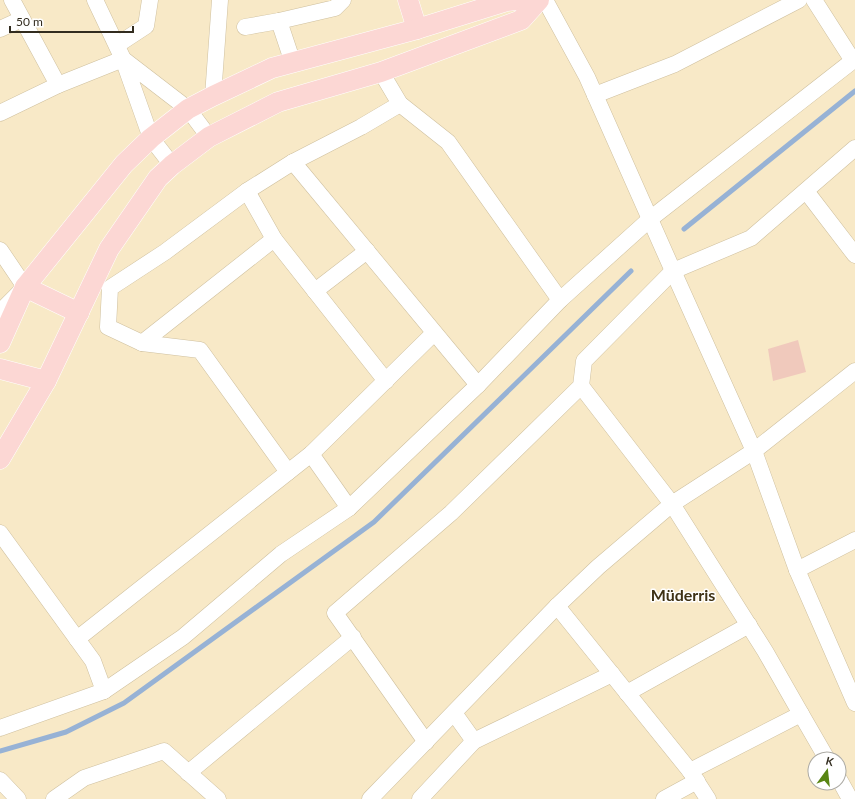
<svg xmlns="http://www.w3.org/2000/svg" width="855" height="799" font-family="Lato,sans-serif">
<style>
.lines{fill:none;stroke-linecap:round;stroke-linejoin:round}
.stream{stroke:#97b2d5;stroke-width:5}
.building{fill:#f0c9bc}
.minor-casing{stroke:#cfc09f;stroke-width:17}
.major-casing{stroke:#fff;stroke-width:21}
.minor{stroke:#fff;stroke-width:16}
.major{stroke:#fcd7d4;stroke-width:20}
.labels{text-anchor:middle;stroke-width:3;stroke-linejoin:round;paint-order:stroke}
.district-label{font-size:16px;font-weight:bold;fill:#3e3114;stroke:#fff}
</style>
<rect width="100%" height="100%" fill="#f8e9c7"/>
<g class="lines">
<g class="stream">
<path d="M684,229L855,91"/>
<path d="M0,751L66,732L124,703L374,522L631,271"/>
</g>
</g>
<path class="building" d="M798,340L806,372L773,381L768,349Z"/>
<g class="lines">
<defs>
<g id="minor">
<path d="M12,0L58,85"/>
<path d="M545,0L587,77L673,271L754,451L797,570L855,703"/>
<path d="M814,0L853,61"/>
<path d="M279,21L293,63"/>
<path d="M245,27L279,21L335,8L343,0"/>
<path d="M0,29L22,19"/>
<path d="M117,45L146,26L150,0"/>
<path d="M381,72L400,104L448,142L560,300"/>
<path d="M595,95L675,64L799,0"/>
<path d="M213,96L220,0"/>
<path d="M0,113L58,85L123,59L95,0"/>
<path d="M293,162L478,385"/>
<path d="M172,165L151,138L123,59L188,109L209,137"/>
<path d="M247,191L274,239L386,381"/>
<path d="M806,191L855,255"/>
<path d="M0,250L25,287L0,312"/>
<path d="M315,291L367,251"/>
<path d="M142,343L274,239"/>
<path d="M581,386L672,504L765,651L801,714L690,771"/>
<path d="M311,454L349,508"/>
<path d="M288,472L200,350L142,343L108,327L110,288L165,252L247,191L293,162L361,127L400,104"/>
<path d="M0,533L93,661L104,691"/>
<path d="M797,570L855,540"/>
<path d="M557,606L690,771L708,799"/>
<path d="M77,639L311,454L434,333"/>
<path d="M627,693L749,625"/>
<path d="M454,713L474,741"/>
<path d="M801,714L827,759"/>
<path d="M0,728L104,691L183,637L281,554L349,508L478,385L560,300L650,219L855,59"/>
<path d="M426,742L335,613L451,513L581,386L584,361L673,271L751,238L855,148"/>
<path d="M188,773L353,637"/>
<path d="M839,779L850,799"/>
<path d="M0,780L18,799"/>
<path d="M54,799L84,778L164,751L218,799"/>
<path d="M370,799L557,606L598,567L672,504L754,451L855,371"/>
<path d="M420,799L474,741L612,674"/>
<path d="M664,799L697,781"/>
</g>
<g id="major">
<path d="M408,0L417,29"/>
<path d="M25,287L79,313"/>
<path d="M0,343L25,287L124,164L151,138L188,109L213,96L272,68L417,29L507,1L516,0"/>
<path d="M0,369L46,381"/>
<path d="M0,459L46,381L109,249L158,178L172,165L209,137L278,102L381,72L521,20L539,0"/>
</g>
</defs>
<use href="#minor" class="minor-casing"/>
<use href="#major" class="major-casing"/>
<use href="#minor" class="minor"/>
<use href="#major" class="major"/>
</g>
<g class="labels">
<g class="district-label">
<text x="683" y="601">Müderris</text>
</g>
</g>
<g transform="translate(827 771) rotate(15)"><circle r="19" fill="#ffffff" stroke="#adaba5"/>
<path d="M0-3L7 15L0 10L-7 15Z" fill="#588513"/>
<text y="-6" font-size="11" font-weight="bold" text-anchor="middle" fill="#322c1f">K</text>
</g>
<path d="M10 26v6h123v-6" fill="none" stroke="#322c1f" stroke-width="2"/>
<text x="16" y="26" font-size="12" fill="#322c1f" stroke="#ffffff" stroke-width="3" paint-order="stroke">50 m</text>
</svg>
